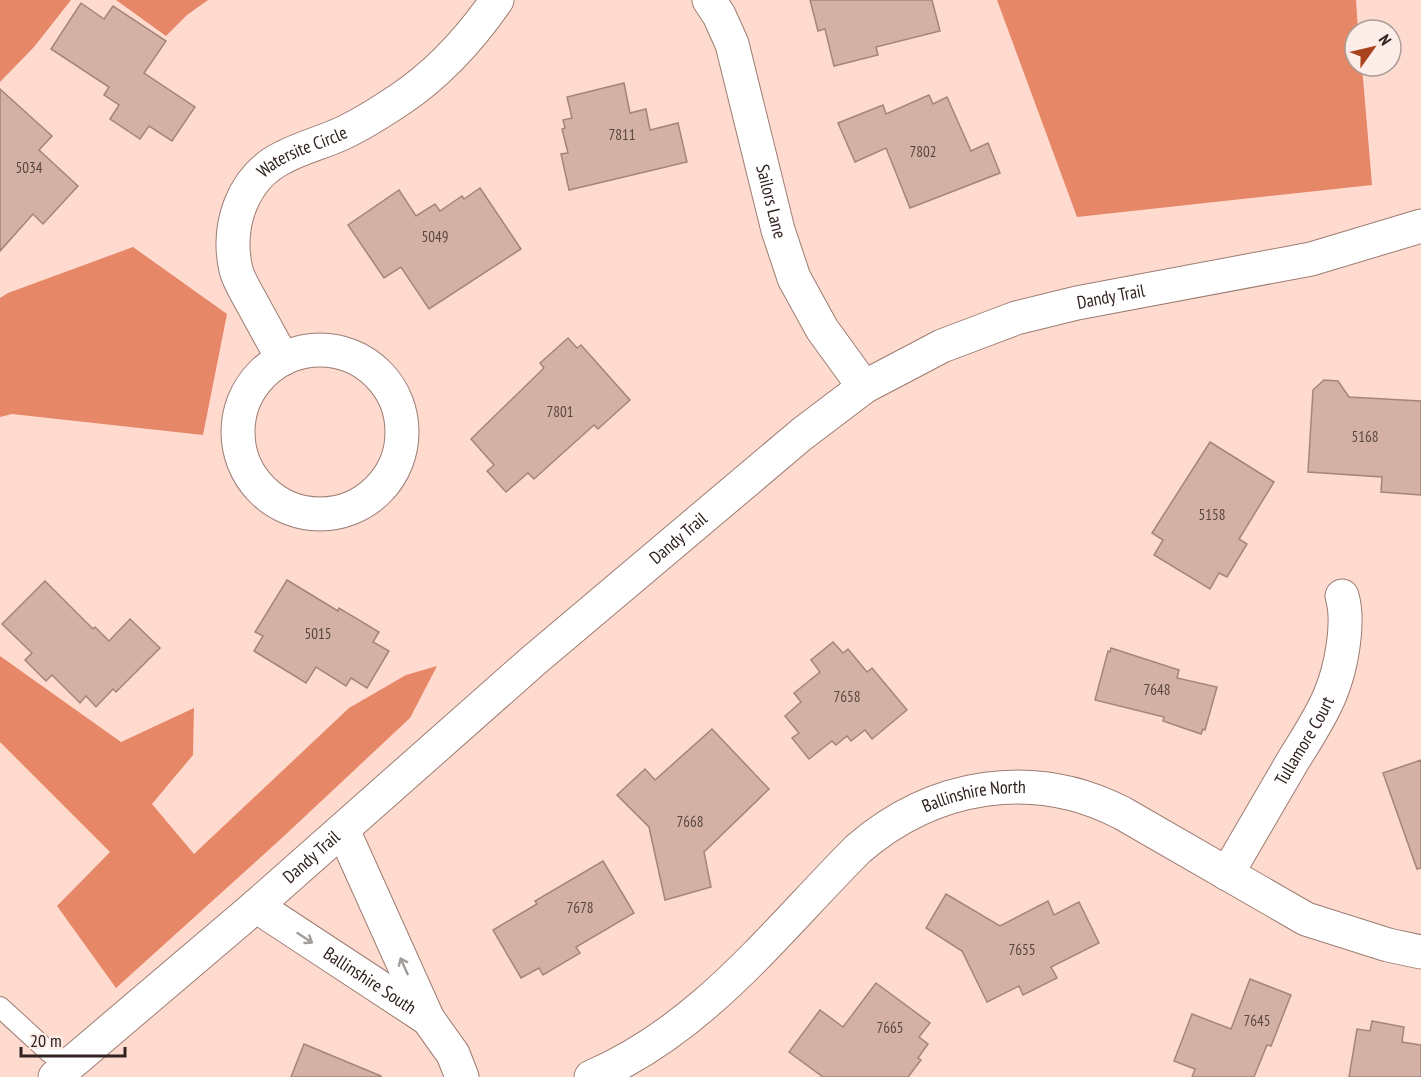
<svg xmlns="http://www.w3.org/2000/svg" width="1421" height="1077" font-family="'PT Sans Narrow',sans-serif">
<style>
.forest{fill:#e68768}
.building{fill:#d3b1a5;stroke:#a5857a;stroke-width:1.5}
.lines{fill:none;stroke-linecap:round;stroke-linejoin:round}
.service-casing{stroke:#9d7c72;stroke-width:22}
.minor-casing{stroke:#9d7c72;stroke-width:35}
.tertiary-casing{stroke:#9d7c72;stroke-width:35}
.service{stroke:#fff;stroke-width:20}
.minor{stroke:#fff;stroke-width:33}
.tertiary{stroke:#fff;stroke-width:33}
.oneway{stroke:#a29c9a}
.labels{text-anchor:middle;stroke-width:4.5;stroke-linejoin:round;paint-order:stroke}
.number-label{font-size:15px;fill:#594640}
.street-label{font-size:18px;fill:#30221e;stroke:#fcede8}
</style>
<rect width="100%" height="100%" fill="#ffdbcf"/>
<g class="forest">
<path d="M0,0H71L34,47L0,82Z"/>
<path d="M116,0H208L187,15L166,36Z"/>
<path d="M997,0H1356L1358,30H1355V66H1362L1372,185L1077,217Z"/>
<path d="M133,247L227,314L203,435L12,414L0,417V298L8,293Z"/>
<path d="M0,656L121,742L194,708L193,755L152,804L194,854L349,708L406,675L437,666L410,718L283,837L116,988L57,906L110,852L0,742Z"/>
</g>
<g class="building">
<path d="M810,0H932L940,31L876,47L878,55L834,66L825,29L818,31Z"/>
<path d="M81,3L104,19L113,6L166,41L144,73L195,107L172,141L149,126L140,139L110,119L119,105L104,95L109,87L51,49Z"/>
<path d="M624,83L630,113L646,109L650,130L678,123L687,162L569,190L561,154L568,153L562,129L565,128L563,120L572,118L567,97Z"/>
<path d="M0,89L52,136L39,150L78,186L43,224L33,214L0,251Z"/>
<path d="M929,95L933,104L947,97L971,151L988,143L1000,173L910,208L886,148L855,162L838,123L883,105L886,114Z"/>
<path d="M480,188L521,249L429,309L401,267L384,278L348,225L399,190L416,216L435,204L440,211L462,196L464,199Z"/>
<path d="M568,338L577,348L581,345L630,400L598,429L594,425L534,479L528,473L506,492L487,471L494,465L471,439L544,368L540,363Z"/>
<path d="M1324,380L1338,381L1349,397L1421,401V495L1381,492L1382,477L1308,472L1313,390Z"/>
<path d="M1210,442L1274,482L1239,539L1247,544L1227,577L1219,573L1210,589L1154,555L1163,540L1152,533Z"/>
<path d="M287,580L338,611L339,608L379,632L373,642L389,651L367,688L351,678L346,686L316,667L306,683L254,651L263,636L255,632Z"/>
<path d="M45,581L93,629L95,627L109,641L130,619L160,648L116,692L113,689L96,707L86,696L80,703L52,675L46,681L25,660L32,653L2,624Z"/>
<path d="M833,642L843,653L848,649L867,672L872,668L907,710L872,739L865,730L851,741L847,736L836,745L832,741L809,759L792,738L799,733L785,716L801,702L794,693L820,672L811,660Z"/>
<path d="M1111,648L1179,670L1177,678L1217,687L1205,730L1203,729L1201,734L1163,721L1164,717L1095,700L1108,651L1110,652Z"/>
<path d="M712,729L769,789L704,852L711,887L665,900L649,827L617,795L645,769L655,780Z"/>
<path d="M1421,760V868L1417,869L1383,773Z"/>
<path d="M603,861L634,913L576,947L580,953L543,975L539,968L521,978L493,930L537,904L535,901Z"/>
<path d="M946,894L1000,926L1048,901L1054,915L1079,902L1099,943L1051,967L1057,978L1023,995L1019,986L987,1002L962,951L926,928Z"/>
<path d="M1250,979L1291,995L1271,1046L1267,1045L1254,1077H1192L1195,1069L1174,1061L1192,1014L1231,1029Z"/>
<path d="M876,983L930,1023L919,1037L928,1044L918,1058L921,1060L908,1077H823L789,1052L820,1010L843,1027Z"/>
<path d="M1372,1021L1404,1027L1402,1042L1421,1045V1077H1349L1357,1029L1370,1031Z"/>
<path d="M304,1044L381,1076V1077H291Z"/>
</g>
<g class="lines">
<defs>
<path id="service" d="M0,1007L49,1052L68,1066"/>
<g id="minor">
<path id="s1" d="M709,0L719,15L732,44L778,230L794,278L822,329L864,387"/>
<circle cx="320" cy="432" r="82"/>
<path id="s2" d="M283,359C272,340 262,321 252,303C246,292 239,281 236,270C226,226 242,177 284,157C303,147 324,142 343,133C362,124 381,112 399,100C438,74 470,39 497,0"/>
<path d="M343,830L428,1019"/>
<path id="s3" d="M1227,874C1249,836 1272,797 1294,759C1307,738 1321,717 1330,695C1341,669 1350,623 1342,596"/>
<path id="s4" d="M256,906L428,1019L453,1054L462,1077"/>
<path id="s5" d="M591,1077C702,1030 775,932 858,849C933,784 1033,767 1122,813L1306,919L1388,945L1421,952"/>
</g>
<g id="tertiary">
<path id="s6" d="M55,1077L256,906L533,661L802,434L864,387L942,346L1016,318L1077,303L1311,259L1421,226"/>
</g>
</defs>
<use href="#service" class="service-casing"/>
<use href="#minor" class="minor-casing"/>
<use href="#tertiary" class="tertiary-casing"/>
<use href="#service" class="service"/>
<use href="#minor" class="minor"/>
<use href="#tertiary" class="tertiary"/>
</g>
<defs><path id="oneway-shaft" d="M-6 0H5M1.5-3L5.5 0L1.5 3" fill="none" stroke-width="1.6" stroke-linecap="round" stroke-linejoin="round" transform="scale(1.5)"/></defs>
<g class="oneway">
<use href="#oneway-shaft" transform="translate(305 938) rotate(33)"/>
<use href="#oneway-shaft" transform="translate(404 966) rotate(-114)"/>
</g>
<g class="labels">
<g class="number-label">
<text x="622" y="140">7811</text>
<text x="923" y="157">7802</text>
<text x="29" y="173">5034</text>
<text x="435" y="242">5049</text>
<text x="560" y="417">7801</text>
<text x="1365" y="442">5168</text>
<text x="1212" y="520">5158</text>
<text x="318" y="639">5015</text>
<text x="1157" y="695">7648</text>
<text x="847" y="702">7658</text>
<text x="690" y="827">7668</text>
<text x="580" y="913">7678</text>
<text x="1022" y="955">7655</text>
<text x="1257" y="1026">7645</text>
<text x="890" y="1033">7665</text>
</g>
<g class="street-label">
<text dy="6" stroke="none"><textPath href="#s2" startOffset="252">Watersite Circle</textPath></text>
<text dy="6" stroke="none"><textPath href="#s1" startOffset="212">Sailors Lane</textPath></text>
<text dy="6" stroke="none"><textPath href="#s6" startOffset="1328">Dandy Trail</textPath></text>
<text dy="6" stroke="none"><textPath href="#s6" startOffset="824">Dandy Trail</textPath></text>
<text dy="6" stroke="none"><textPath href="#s3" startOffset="154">Tullamore Court</textPath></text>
<text dy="6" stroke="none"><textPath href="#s5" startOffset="484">Ballinshire North</textPath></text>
<text dy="6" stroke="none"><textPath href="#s6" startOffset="338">Dandy Trail</textPath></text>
<text dy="6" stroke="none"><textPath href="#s4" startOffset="136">Ballinshire South</textPath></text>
</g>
</g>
<g transform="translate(1373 48) rotate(56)"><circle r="28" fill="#fcede8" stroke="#aa9c97" stroke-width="1.5"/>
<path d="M0-4.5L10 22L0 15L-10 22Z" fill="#a9431d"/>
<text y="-9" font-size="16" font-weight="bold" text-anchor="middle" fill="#30221e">N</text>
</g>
<path d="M21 1047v9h104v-9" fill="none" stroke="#30221e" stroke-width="3"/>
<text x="30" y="1047" font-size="18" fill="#30221e" stroke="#fcede8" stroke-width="4.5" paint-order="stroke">20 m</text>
</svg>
